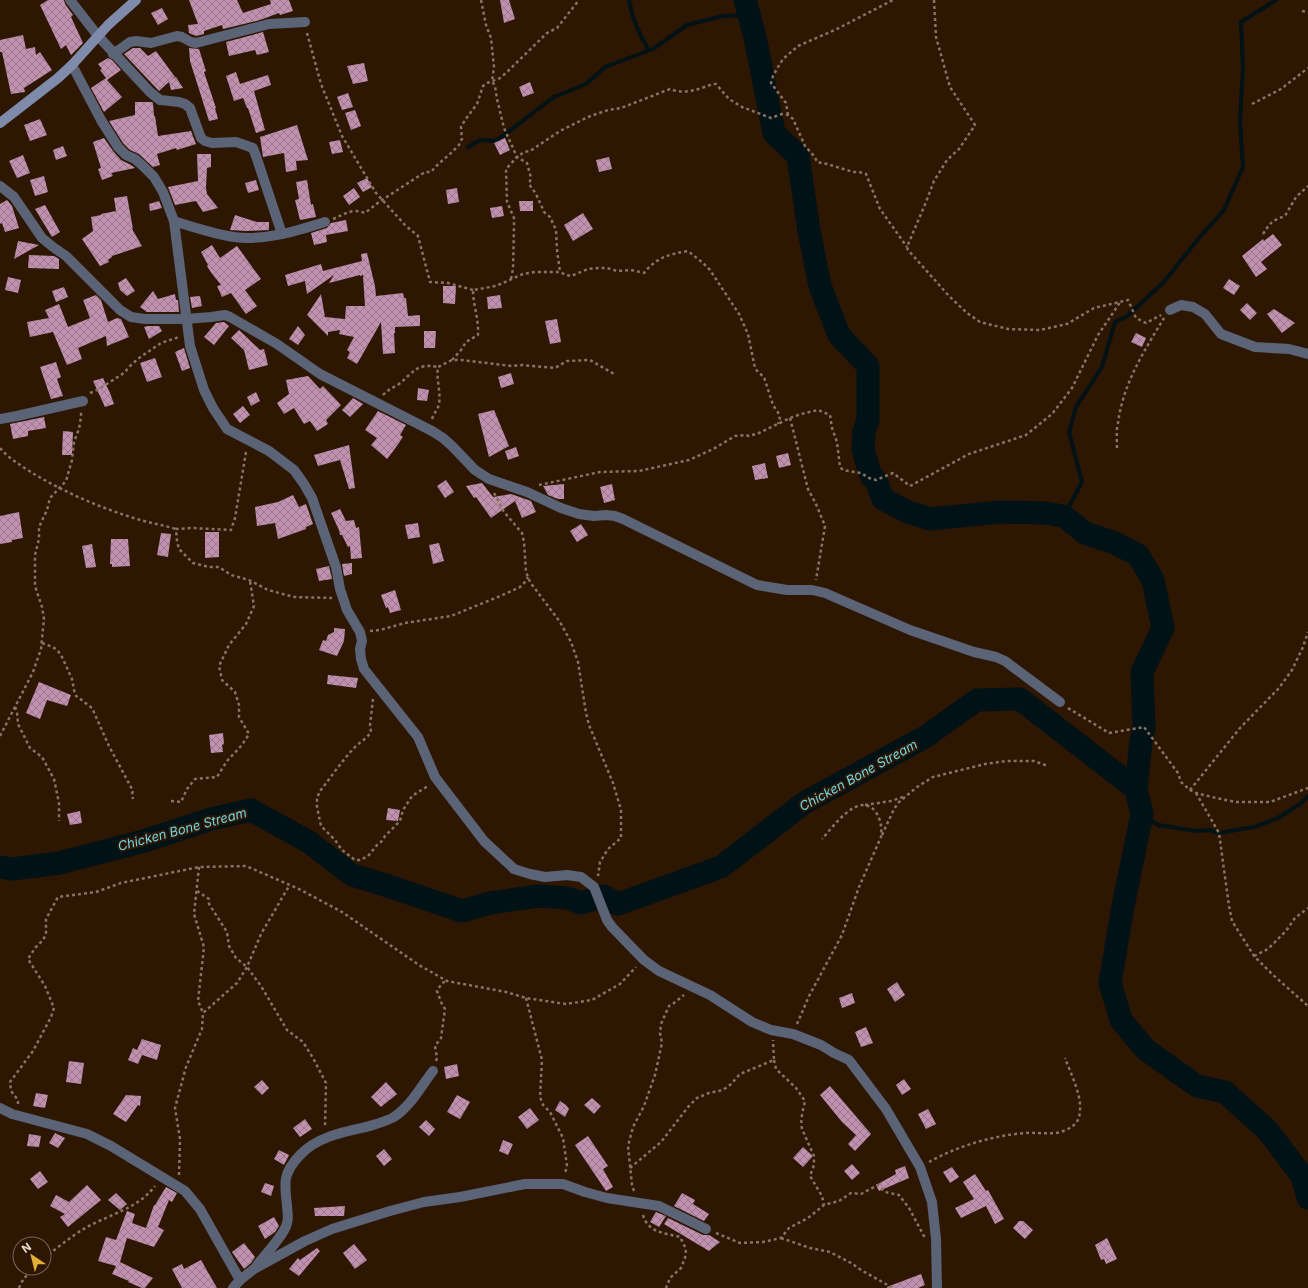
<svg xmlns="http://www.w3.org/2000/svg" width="1308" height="1288" font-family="Inter,sans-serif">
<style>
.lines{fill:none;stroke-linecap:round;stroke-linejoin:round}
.stream{stroke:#001216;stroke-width:4}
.river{stroke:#001216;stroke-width:23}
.building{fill:url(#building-cross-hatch)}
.path{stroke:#887463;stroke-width:2.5;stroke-dasharray:3 3;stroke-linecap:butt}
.street{stroke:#5b6376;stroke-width:10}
.secondary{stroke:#7e8baa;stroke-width:10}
.labels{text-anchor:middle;stroke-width:4;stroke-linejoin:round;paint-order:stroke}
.water-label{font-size:13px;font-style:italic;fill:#6fd9eb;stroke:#2d1602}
</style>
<defs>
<pattern id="building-cross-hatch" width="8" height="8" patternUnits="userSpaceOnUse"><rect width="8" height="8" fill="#c090af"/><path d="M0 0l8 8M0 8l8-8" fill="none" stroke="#9b788d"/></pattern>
</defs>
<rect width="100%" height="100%" fill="#2d1602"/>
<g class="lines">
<g class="stream">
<path d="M629,0C632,18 639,35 649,50"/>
<path d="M468,147L480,140L496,141L554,97L586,84L605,67L653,49L687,25L723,16L749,15"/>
<path d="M1064,516L1082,482L1069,432L1076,407L1102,367L1115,322L1126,317L1163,283L1199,238L1224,210L1243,167L1240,121L1243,68L1241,22L1276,0"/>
<path d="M1142,814L1158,825L1196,831L1210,830L1219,833L1254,827L1278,818L1300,804L1308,796"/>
</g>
<g class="river">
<path d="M745,0L755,37L774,133L798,156L809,231L820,286L839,335L868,366V420L864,432L863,450L871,476L876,480L883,499L908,512L930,519L1000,512L1045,513L1064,516L1085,533L1115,543L1138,555L1153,580L1163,628L1142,672L1144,727L1141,741L1136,789"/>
<path d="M0,867L12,869L59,863L144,841L211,819L251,810L309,842L352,875L379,883L462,911L490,903L539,896L567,898L581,903L603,896L618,904L721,867L804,803L925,737L977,700L1020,699L1136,789L1142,814L1123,906L1110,983L1121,1020L1145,1049L1197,1086L1225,1092L1268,1131L1302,1176L1308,1198"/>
</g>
</g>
<g class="building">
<path d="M48,0H64L65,4L73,15L71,17L83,43L71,55L66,45L61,49L40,5Z"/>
<path d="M189,0H237L243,13L271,4L270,0H289L293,11L280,15L279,13L260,20L223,29L222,25L204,31V34L196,36L189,33L188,25L198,24Z"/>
<path d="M500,0H509L515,19L504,23Z"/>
<path d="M162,8L168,19L158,25L151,13Z"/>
<path d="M263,32L269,52L257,55L255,50L229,56L226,42Z"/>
<path d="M23,35L26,49L35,47L36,55L40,52L52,70L24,88L25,92L11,94L2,52H0V40Z"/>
<path d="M133,48H140L148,56L156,51L175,77L170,80L176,77L183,88L171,90L169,82L159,91L124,54Z"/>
<path d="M189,48L199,49L206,71L204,72L216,108H215L218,119L209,121L190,61Z"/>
<path d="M108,58L112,60L121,70L107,80L122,97L104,112L91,88L106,78L100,70L102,69L98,64Z"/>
<path d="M364,63L368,81L353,84L347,66Z"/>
<path d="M236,72L240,84L268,75L271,85L254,91L265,130L256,133L248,108H247L243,98L234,101L226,76Z"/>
<path d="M530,82L534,93L523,97L519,87Z"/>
<path d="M348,93L353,107L342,110L337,97Z"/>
<path d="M135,102H152L153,103L154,116H155L158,136L191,131L196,144L177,150L176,148L157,154L160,165L153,167L139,154L130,150L123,143L109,121L135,115Z"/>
<path d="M355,110L361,126L351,130L345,113Z"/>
<path d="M40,119L47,135L30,141L24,125Z"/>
<path d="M297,125L308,160L296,161L297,170L286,172L284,153L263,157L260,137Z"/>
<path d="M104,138L113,151L121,160L131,165L135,168L111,173L113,176L102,180L98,169L101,168L93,142Z"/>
<path d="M505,138L510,150L500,155L494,143Z"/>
<path d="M340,140L343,152L332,154L329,142Z"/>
<path d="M63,146L67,156L56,160L53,150Z"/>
<path d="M197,154H211V167L207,168L206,188L207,194L218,208L203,212L196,201L175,205L168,187L198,181Z"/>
<path d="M23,155L30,173L17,178L9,161Z"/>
<path d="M609,157L612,169L599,172L596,160Z"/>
<path d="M44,176L48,192L35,196L30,180Z"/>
<path d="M367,178L372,187L363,192L357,183Z"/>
<path d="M256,180L259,190L248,193L245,183Z"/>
<path d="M307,180L311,205L313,204L316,217L300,220L295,200L299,199L296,182Z"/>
<path d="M354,188L360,197L349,205L343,196Z"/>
<path d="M457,188L459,202L448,204L446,190Z"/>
<path d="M127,196L133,229H132L142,246L112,256V257L108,260L109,262L100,266L82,239L93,231L91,217L101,215V214L116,211L114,198Z"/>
<path d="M7,200L12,206L19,228L5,232L2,223L0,224V204Z"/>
<path d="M159,201L162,208L150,211L149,204Z"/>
<path d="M519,201H533V211H520Z"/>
<path d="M45,205L60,232L52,237L35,209Z"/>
<path d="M502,206L504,216L492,218L490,208Z"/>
<path d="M583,213L593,229L573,241L564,225Z"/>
<path d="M235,215L257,222H269V230L246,231L230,230Z"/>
<path d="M346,220L348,231L326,235L327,242L314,245L311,233L327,228L331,223Z"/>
<path d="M1273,234L1282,245L1261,262L1267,269L1256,277L1242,256L1263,239L1264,241Z"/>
<path d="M18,241L39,245L14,259Z"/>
<path d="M212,245L220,258L237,246L261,279L245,290L257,306L246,314L231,293L222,297L217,286L221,285L210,271L207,266L208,265L201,252Z"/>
<path d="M367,253L375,286L376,296L403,293L404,298H406L408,316L420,315V326L395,327V333H394L395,353L383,354L381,322L357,364L347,358L350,352L347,350L354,337L339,334L340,330L328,332V336L307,315L321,294L325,317L345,319L346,306H365L363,275L360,276V275L329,283L334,275L307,294L305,281L288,286L285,275L321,264L323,271L362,261L361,254Z"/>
<path d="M29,255L54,256L59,259V269L28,268Z"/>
<path d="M8,277L21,280L18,293L5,290Z"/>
<path d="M126,278L135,291L127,296L120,290L118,283Z"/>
<path d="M1229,279L1240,286L1234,295L1223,288Z"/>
<path d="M443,286H456L455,304L443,303Z"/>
<path d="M64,287L68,297L56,302L52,291Z"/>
<path d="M153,291L158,299L175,294L176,300H178L179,312H147L140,307Z"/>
<path d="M96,295L101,300L108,322L117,318L121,319L129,337L107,346L106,336L78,348L82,359L67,365L53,332L30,337L27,322L49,318L45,310L59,304L68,327L90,318L83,300Z"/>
<path d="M500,295L502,308L488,309L487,297Z"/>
<path d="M200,296L202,306L192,308L190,297Z"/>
<path d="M1247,303L1257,313L1250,320L1240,310Z"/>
<path d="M1274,309L1295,323L1282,333L1267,314Z"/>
<path d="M557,319L561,342L550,344L545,321Z"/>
<path d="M224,322L229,326L214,345L204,337L216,323Z"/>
<path d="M148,326H159L162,331L149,339L144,327Z"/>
<path d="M298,326L305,335L298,345L289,339Z"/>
<path d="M239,330L260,350L264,349L268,365L249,370L244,350L231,338Z"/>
<path d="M424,331H436L435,348H424Z"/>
<path d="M1136,333L1146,338L1142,347L1131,342Z"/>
<path d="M184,348L190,368L182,371L175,352Z"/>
<path d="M155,358L162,377L147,382L140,363Z"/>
<path d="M56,362L61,377L57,379L63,396L51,399L40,367Z"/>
<path d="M511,373L514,384L501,388L498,377Z"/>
<path d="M308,376L320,389L323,386L341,405L326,420L328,424L317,431L310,421L304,424L294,408L284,414L277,403L289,394L286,380Z"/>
<path d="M103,378L110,393L114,404L105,407L93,381Z"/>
<path d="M418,388L429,390L427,401L417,400Z"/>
<path d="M256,392L260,401L251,406L247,397Z"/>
<path d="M353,398L363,404L350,417L342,410Z"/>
<path d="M243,406L250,415L240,423L233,414Z"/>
<path d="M494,410L509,446L489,457L478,414Z"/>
<path d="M378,411L406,425L400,435L403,437L394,450L387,459L371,445L377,438L365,430Z"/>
<path d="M44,417L46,428L28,431V436L13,439L10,424Z"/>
<path d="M63,431L73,432L72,455H62Z"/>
<path d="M349,445L355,488L349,489L340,460L318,466L314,455Z"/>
<path d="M516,447L519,456L508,460L505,451Z"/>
<path d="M788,453L791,465L779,468L776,456Z"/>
<path d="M765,463L768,478L755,480L752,466Z"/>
<path d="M446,480L454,492L445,498L437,486Z"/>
<path d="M482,483L493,497L511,494L531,501L536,512L522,518L515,501L491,518L476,497L474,498L466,486Z"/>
<path d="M564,484V499H558L548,495L543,486Z"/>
<path d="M612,484L615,500L604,503L600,487Z"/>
<path d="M293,495L299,507L306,504L313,524L306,527V529L278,539L275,523L257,526L255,507L278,502Z"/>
<path d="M340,509L346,521L354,520L356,528L359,527L362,558L351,559L350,546L348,547L342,535H340L339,530L331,513Z"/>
<path d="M19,512L23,538L12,540V542L0,544V516Z"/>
<path d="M418,523L420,537L408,539L405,525Z"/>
<path d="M581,524L588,535L577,542L570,531Z"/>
<path d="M205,532H219V557L205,558Z"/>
<path d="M161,533L171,534L168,557L157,555Z"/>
<path d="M111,539H128L130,566L112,567V564H110Z"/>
<path d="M439,543L444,561L433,564L429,545Z"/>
<path d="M92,544L96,567L86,568L82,546Z"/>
<path d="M352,563V574L344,576L342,564Z"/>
<path d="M329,566L332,579L319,581L316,569Z"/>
<path d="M395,590L401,610L390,613L388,607L386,608L381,595Z"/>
<path d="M334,628L345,629L344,641L337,656L319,650L323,640L326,641L328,635L334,632Z"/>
<path d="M328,675L358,678L356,688L327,684Z"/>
<path d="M39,682L71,695L67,706L47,700L40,719L26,713Z"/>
<path d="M223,733L224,744L222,745L223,752L211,753L209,735Z"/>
<path d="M388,808L400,810L398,821L386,820Z"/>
<path d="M80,811L82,823L70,825L67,814Z"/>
<path d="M897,982L905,995L895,1002L887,989Z"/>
<path d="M852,993L855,1003L842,1008L839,998Z"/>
<path d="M866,1027L873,1043L861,1047L855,1032Z"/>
<path d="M142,1039L161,1045L157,1060L142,1055L138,1064L128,1060L133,1048L137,1050Z"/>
<path d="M69,1061L84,1063L81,1084L66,1082Z"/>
<path d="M457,1064L459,1076L446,1079L444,1067Z"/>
<path d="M904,1079L911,1089L902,1095L896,1085Z"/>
<path d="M262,1080L269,1088L262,1095L254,1087Z"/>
<path d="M386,1082L397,1094L381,1107L371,1097Z"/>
<path d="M830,1086L871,1134L855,1151L848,1144L856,1135L842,1122L820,1095Z"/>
<path d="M36,1093L48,1095L45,1108L33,1106Z"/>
<path d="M126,1095L141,1096L140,1106L138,1105L126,1122L113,1114Z"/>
<path d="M457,1095L470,1102L460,1119L447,1112Z"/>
<path d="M592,1098L601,1106L594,1114L584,1105Z"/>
<path d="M560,1101L566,1105L569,1109L565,1117L555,1110Z"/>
<path d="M530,1108L539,1120L527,1129L518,1117Z"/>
<path d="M928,1109L936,1124L926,1129L918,1114Z"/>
<path d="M305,1119L312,1129L300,1137L293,1128Z"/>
<path d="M426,1120L435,1129L429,1136L419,1127Z"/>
<path d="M55,1133L65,1138L58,1148L49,1143Z"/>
<path d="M29,1134L41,1136L39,1147L27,1146Z"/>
<path d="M588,1136L608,1166L603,1169L613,1187L606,1191L575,1145Z"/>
<path d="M503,1140L513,1144L508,1155L499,1151Z"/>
<path d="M803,1147L813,1156L803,1167L793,1158Z"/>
<path d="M384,1149L392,1159L384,1166L376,1156Z"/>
<path d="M279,1150L289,1155L284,1165L274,1159Z"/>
<path d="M852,1164L860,1173L852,1180L844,1171Z"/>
<path d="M905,1166L909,1178L879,1191L876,1185L896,1174L895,1170Z"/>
<path d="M952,1167L959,1177L950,1183L943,1172Z"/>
<path d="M40,1171L48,1182L38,1189L30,1179Z"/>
<path d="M975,1174L986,1191L988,1190L1004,1219L995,1224L986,1206L961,1218L955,1208L974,1199L963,1182Z"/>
<path d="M265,1183L274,1186L271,1196L261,1192Z"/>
<path d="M87,1185L101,1200L68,1227L60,1217L65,1214L50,1206L56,1195L69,1202Z"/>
<path d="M166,1187L177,1193L172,1202L169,1200L158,1227L164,1230L154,1247L127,1238L120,1262L153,1278L145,1288H142L128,1282L129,1281L112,1274L116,1266L98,1261L106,1237L116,1240L127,1211L135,1214L132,1223L146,1228L154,1205H155Z"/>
<path d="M116,1193L127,1204L120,1210L108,1200Z"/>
<path d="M682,1193L695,1200L693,1204L709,1214L704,1221L674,1206Z"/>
<path d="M345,1206L344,1216H315L314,1208Z"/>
<path d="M656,1212L666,1216L659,1227L650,1222Z"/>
<path d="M274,1217L279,1226L275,1232L265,1239L258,1226Z"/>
<path d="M668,1218L703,1235H709L720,1242L709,1251L664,1224Z"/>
<path d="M1019,1221H1023L1033,1230L1025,1239L1013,1228Z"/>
<path d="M1107,1238L1117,1259L1106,1264L1104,1259L1101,1260L1095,1245Z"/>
<path d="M244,1243L255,1257L251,1263L244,1269L232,1252Z"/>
<path d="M354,1244L367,1260L355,1269L343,1253Z"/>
<path d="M317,1248L320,1251L299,1276L289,1269L298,1258L300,1260Z"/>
<path d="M201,1260L217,1288H182L172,1269L182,1264L184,1269Z"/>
<path d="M921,1274L925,1285L918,1288H887V1287Z"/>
</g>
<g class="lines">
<g class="path">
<path d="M481,0L486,25L491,38L494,67L492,81L495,86L497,99L504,128L517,157L527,163L531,178L529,184L536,194L544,212L550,217L556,230L557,250L560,272"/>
<path d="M934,0L936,37L950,87L975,125L959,149L947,160L934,181L926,202L907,247L908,250L949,296L967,313L980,322L1008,329L1040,330L1067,324L1094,308L1128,300L1136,318L1146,323L1161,315"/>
<path d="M1302,11L1308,12"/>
<path d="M307,33L321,84L342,136L376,193L405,225L418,236L430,282L448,283L473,290"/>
<path d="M1252,104L1281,89L1308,68"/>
<path d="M788,115L786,103L771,83L773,76L778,67L783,59L798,46L837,29L893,0"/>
<path d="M333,219C345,214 352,208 365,213L379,202L425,172H431C439,162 449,156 457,147C460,145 460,141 462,139L461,127L465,120L477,104L483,86L487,83L500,78L507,72L547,33L557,28L579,0"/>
<path d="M1263,234C1271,222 1271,221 1285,216L1296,197L1308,186"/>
<path d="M511,279L513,269L514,227V218L507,202L506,169L517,157L524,152L530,151L560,131L588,117L608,110L621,108L670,89C685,95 699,89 713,84H716L729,99L742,107L771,118L782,114L788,115L793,119L805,146L815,157L817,162L827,164L853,172H859L866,174L880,209L907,247"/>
<path d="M452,360L461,350L466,342L478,335C479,319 473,305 473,290L496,286L523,274L535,272H560L566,275L571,276L588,269L598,268H607L617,271L631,270L644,273C656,258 669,254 688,251L703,263L710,270L739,314L748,334L755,368L758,372L764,377L773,405L779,414L780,420L778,424"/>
<path d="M90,393L99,389L124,373L130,366L139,358L161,343L179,337"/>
<path d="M383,395C387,390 393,388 399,384C414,372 416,363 438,367"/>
<path d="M790,418L808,489L816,504L825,526L816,580"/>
<path d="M432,419C434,413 438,409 439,404C441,391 436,380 438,367L452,360H461L512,366L522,365L555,368L567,361L590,360L614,374"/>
<path d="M0,448C9,459 22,466 34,474C66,493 101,508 137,519C150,523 163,525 176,529"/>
<path d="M1117,448C1117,440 1116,431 1118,423C1123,384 1144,351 1164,318"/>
<path d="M246,452L235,518L231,530L192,528L176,529L177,541L179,549L193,563L209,567H219L231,575L249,580L268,590L294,597L332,598"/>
<path d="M539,485L600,472L639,471L689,460L715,448L735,436L746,435L749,436L759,433L790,418L801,414L818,410L830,415L832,428L837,442L840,467L843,470L861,473L869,478L876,480L893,473L910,486L969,454L1026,435L1052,414L1072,388L1098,335L1121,301"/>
<path d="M494,493L504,512L522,533L524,542L526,572L530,582L560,622L571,642L578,662L586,713L589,725L613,783L621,810V838L608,849L600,862L598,876"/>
<path d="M370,631L380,630L405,623L451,616L498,597L520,587L526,581L528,577"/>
<path d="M42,643L53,647L58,651L62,657L72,679L75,695L92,708L109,746L133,791L132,794L133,799"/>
<path d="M373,699L370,725L371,732C367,738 362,741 357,745C343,759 332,776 320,791L317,798V807L321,826L335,840L342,850L355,860H360L368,856L377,845L382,841L385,836L400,821L403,810L412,796L428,786"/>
<path d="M15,707L17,712L18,724L30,748L42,757L54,779L59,803V821"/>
<path d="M1068,708L1109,733L1144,727L1178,773L1181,782L1190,790L1196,793L1216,798L1236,802H1270L1308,788"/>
<path d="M0,736L33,672L41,649L44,619L42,607L35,586V555L39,539V527L47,510L50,498L66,481L72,460L74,442L79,429L81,417V411"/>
<path d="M1190,790L1240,728L1279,688L1292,670L1303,647L1308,632"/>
<path d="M1196,793L1219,833L1229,906L1232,921L1254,956L1272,974L1308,1006"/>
<path d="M171,801L181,802L187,789L195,779L217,777L227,761L242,745L249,734L239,717V705L235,692L222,680L219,666L229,645L246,624L254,606L250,581"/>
<path d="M865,805L891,801L903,797"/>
<path d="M882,835L894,809L899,802L917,787L933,777L985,764L1006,761H1034L1048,766"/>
<path d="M199,867L194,914L204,947L198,1001L203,1013"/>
<path d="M197,891L209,899V904L227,932L229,946L236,958L247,967L261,986L287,1030L303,1042L313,1058L326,1083L325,1128"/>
<path d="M1254,956L1268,949L1286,931L1295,918L1308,908"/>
<path d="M526,998L542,1060L540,1097L543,1105L550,1112L563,1138L567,1166L565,1173"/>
<path d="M797,1024L809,996L842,935L859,887L881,837C882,828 881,819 875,811C858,791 833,827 822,839"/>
<path d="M774,1060L776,1069L796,1088L805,1101C803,1110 800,1120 802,1129L814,1156V1165L810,1176L822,1196L824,1205"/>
<path d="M436,1061L437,1058L435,1046L441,1038L445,1009L441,1002L437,991L442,983L447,981"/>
<path d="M18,1104V1100L11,1091L10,1082L33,1051L51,1017L54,1008L45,986L28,959L35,948L43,940L46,934V919L58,897L96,892L121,883L199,867L246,866L299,889L342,912L419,965L447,981L506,992L526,998L566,1004L592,1000L620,984L636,967"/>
<path d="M929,1162C958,1146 991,1136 1025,1133C1037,1132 1049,1135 1061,1132C1069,1129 1077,1125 1079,1117C1084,1098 1071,1075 1065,1058"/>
<path d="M630,1168L661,1142L688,1107L697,1098L709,1093L723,1090L731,1084L740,1074L774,1060L773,1040"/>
<path d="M179,1175L180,1139L175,1108L186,1067L202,1029L203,1013L237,983L247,967L261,934L289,886"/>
<path d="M634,1191L632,1185L628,1146L633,1127L644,1106L655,1075L662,1043L660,1033L661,1024L669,1006L674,1003L684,995"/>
<path d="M643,1215C648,1233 665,1233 680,1237L686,1249L685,1258L681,1268L670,1278L666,1288"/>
<path d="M716,1233L740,1243L763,1242L781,1238L789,1228L808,1218L824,1205L839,1201L851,1193L861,1194L878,1185L885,1192L899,1195L909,1208L925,1238"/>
<path d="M781,1238L810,1248L830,1252L851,1263L861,1270L893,1288"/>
<path d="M44,1258C56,1249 69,1238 82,1230C106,1215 137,1210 155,1186"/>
<path d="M19,1288L21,1283L32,1268"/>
</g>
<g class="street">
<path d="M70,0L98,36L150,92L160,100L179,102L185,104L190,108L201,138L205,141L212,143L236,142L253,148L256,156L282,234"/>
<path d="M113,54L130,42L136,41L151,43L177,36L182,37L191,42L196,43L269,24L305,22"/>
<path d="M72,65L101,120L118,147L126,155L135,159L143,166L154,177L163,192L174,221L190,346L204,390L213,408L227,429L269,451L294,470L304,484L312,498L336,567L340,589L347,610L360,632L362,641L360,649L361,659L364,669L418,737L435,777L484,841L514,869L530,874L545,877L567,875L581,877L594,887L607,920L612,927L644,960L659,971L710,995L752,1022L771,1030L793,1034L821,1045L834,1053L849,1060L886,1109L920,1167L932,1202L936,1239L937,1288"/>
<path d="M0,186L14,197L42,238L53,247L66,256L120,310L131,317L145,319H186L211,317L225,315L230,317L277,344L320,374L432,431L443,438L452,446L475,470L489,479L527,492L561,508L579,514L594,516L606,515L615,516L623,519L757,585L787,590H812L825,593L910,630L974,652L996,657L1005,661L1060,702"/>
<path d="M174,221C193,227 214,234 234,237C265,241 296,231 325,222"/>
<path d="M1170,310L1181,305L1193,307L1205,314L1221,334L1255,347L1289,349L1308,354"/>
<path d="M0,419L17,416L83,401"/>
<path d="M0,1108L12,1114L87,1134L111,1146L185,1191L200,1209L240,1280"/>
<path d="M257,1265C265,1255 285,1234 287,1223C289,1217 287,1211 287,1205C284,1182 283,1173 300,1155C317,1137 343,1132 366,1127C376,1124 385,1122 394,1117C411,1106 421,1086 433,1071"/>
<path d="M233,1288L240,1280L254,1269L305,1241L332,1229L390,1211L424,1202L460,1197L525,1184H563L585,1192L607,1198L659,1206L706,1229"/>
</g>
<path class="secondary" d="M0,123L58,78L72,65L108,25L136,0"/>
</g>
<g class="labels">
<g class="water-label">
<text transform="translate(858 775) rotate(-29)" y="5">Chicken Bone Stream</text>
<text transform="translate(182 829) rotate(-15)" y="5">Chicken Bone Stream</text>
</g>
</g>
<g transform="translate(32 1256) rotate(325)"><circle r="19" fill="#2d1602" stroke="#796453"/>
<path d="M0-3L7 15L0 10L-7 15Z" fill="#e2ae34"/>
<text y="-6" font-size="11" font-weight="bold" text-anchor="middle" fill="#eadacd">N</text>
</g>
</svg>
